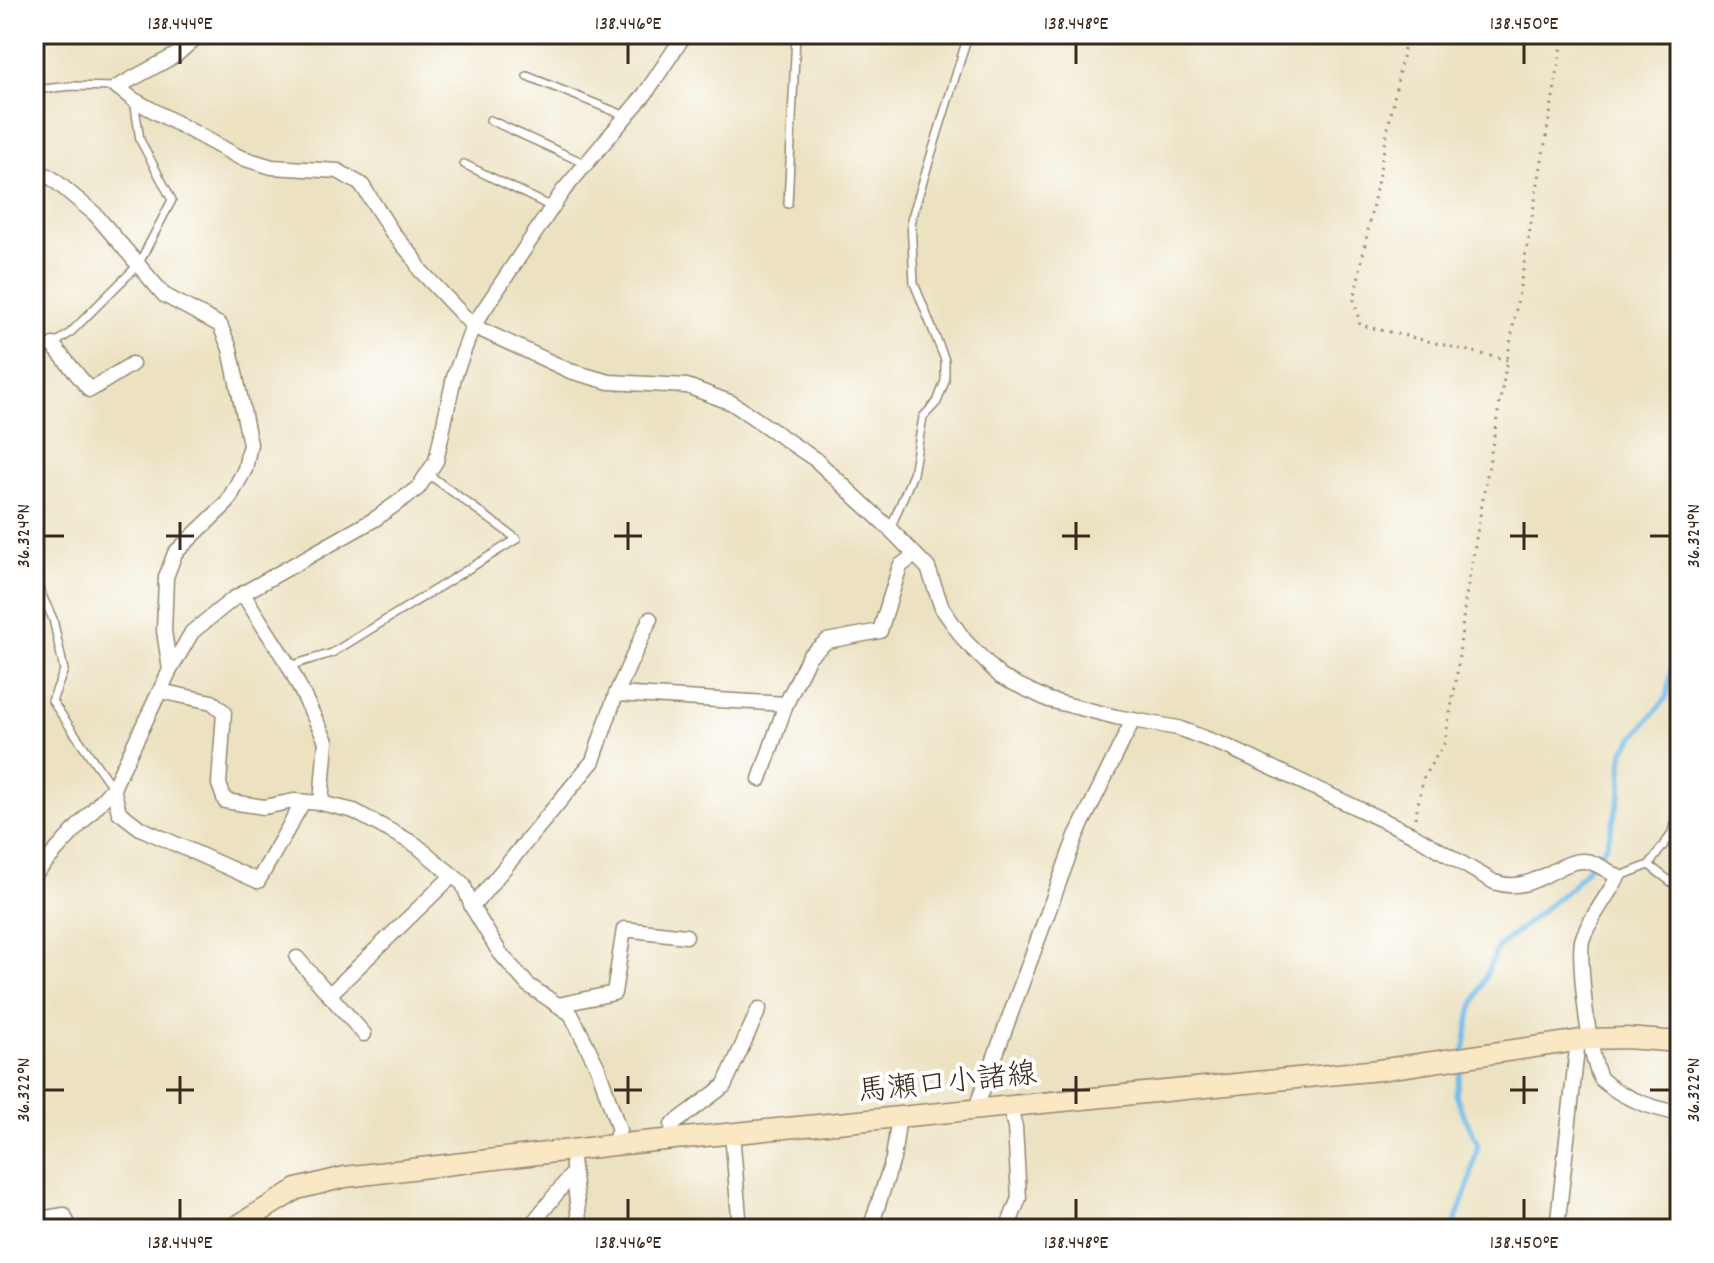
<svg xmlns="http://www.w3.org/2000/svg" width="1714" height="1263" font-family="Dekko,'Klee One',sans-serif">
<style>
.lines{fill:none;stroke-linecap:round;stroke-linejoin:round}
.stream{stroke:#6fbce9;stroke-width:5}
.service-casing{stroke:#948670;stroke-width:10}
.minor-casing{stroke:#948670;stroke-width:17}
.secondary-casing{stroke:#948670;stroke-width:23}
.path{stroke:#948670;stroke-width:3;stroke-dasharray:2 6;stroke-linecap:butt}
.service{stroke:#fff;stroke-width:7}
.minor{stroke:#fff;stroke-width:14}
.secondary{stroke:#fae7c3;stroke-width:20}
.ticks{fill:none;stroke:#3b2a1e;stroke-width:3}
.labels{text-anchor:middle;stroke-width:8;stroke-linejoin:round;paint-order:stroke}
.street-label{font-size:30px;fill:#3b2a1e;stroke:#fff}
.neatline{fill:none;stroke:#3b2a1e;stroke-width:3}
.ticks-label{font-size:20px;text-anchor:middle;fill:#3b2a1e}
</style>
<rect width="100%" height="100%" fill="#fff"/>
<filter id="ink" filterUnits="userSpaceOnUse"><feTurbulence type="fractalNoise" baseFrequency=".0125" numOctaves="2"/><feDisplacementMap in="SourceGraphic" scale="16" xChannelSelector="R" yChannelSelector="G"/><feConvolveMatrix kernelMatrix="1 2 1 2 8 2 1 2 1" color-interpolation-filters="sRGB"/></filter>
<filter id="wash" filterUnits="userSpaceOnUse"><feTurbulence type="fractalNoise" baseFrequency=".006" numOctaves="4" result="noise"/><feDisplacementMap in="SourceGraphic" scale="32" xChannelSelector="R" yChannelSelector="G"/><feGaussianBlur stdDeviation="1.8" result="paint"/><feColorMatrix in="noise" values="0 0 0 0 0 0 0 0 0 0 0 0 0 0 0 0 0 1.4 0 .05"/><feComposite in="paint" operator="in"/></filter>
<g filter="url(#wash)">
<rect width="100%" height="100%" fill="#ece2c2"/>
<g class="lines">
<g class="stream">
<path d="M1464,1051L1471,1011L1498,947L1571,887L1607,844L1621,793L1623,751L1667,697L1680,612"/>
<path d="M1453,1229L1470,1180L1478,1144L1460,1107L1456,1094L1462,1065"/>
</g>
</g>
</g>
<g filter="url(#ink)">
<g class="lines">
<defs>
<g id="service">
<path d="M527,76L626,116"/>
<path d="M34,90L72,86L117,87"/>
<path d="M490,120L586,164"/>
<path d="M464,164L552,207"/>
<path d="M788,204L796,34"/>
<path d="M34,358L70,333L138,265L172,200L140,140L134,100"/>
<path d="M890,529L913,474L923,417L937,402L945,381V360L914,283L911,220L966,42V34"/>
<path d="M34,578L53,619L64,670L52,701L112,787"/>
<path d="M289,666L332,653L517,539L428,474"/>
<path d="M1649,865L1680,889"/>
<path d="M1618,877L1649,865L1671,835L1680,802"/>
</g>
<g id="minor">
<path d="M200,34L176,55L117,87L134,100L239,157L272,167L338,171L362,185L392,232L414,258L420,270L473,326L570,371L609,382L687,386L732,403L816,460L890,529L928,568L942,608L965,641L1001,677L1049,700L1116,717L1178,728L1228,747L1412,834L1494,882C1535,897 1561,854 1590,862C1600,865 1610,872 1618,877C1610,892 1585,926 1582,941C1578,960 1590,1068 1602,1080C1623,1099 1653,1108 1680,1114"/>
<path d="M34,168L53,179L95,214L164,295L220,325L230,349L250,444L245,469L227,503L175,553L166,577L164,631L170,670"/>
<path d="M53,345L90,390L132,364"/>
<path d="M243,594L289,666L326,741L321,803"/>
<path d="M160,691L212,702L224,712L219,784L225,801L264,807L294,801L321,803L354,811L416,845L463,884L472,907L500,953L528,985L571,1014L598,1068L619,1130L613,1145"/>
<path d="M616,694L786,704L809,656L827,641L880,631L900,566L915,555"/>
<path d="M760,779L786,704"/>
<path d="M113,788L119,812L140,828L258,881L303,802"/>
<path d="M34,875L113,788L170,670L192,632L233,599L375,519L418,488L436,461L454,377L473,326L563,191L645,94L685,34"/>
<path d="M472,907L593,761L616,694L650,619"/>
<path d="M297,958L364,1034"/>
<path d="M329,995L452,876"/>
<path d="M558,1005L614,993L624,929L686,936"/>
<path d="M976,1108L1076,836L1133,720"/>
<path d="M732,1133L740,1229"/>
<path d="M673,1139L672,1125L724,1086L759,1009"/>
<path d="M571,1150L580,1229"/>
<path d="M34,1220L64,1215L70,1229"/>
<path d="M528,1229L573,1173"/>
<path d="M870,1229L893,1159L899,1116"/>
<path d="M1007,1229L1019,1198L1015,1127L1009,1105"/>
<path d="M1557,1229L1578,1040"/>
</g>
<path id="secondary" d="M232,1229L297,1189L345,1177L613,1145L1379,1070L1589,1039L1626,1038L1680,1042"/>
</defs>
<use href="#service" class="service-casing"/>
<use href="#minor" class="minor-casing"/>
<use href="#secondary" class="secondary-casing"/>
<g class="path">
<path d="M1410,34L1406,38L1354,300L1360,325L1507,360"/>
<path d="M1415,818L1424,776L1444,744L1456,682L1465,602L1564,34"/>
</g>
<use href="#service" class="service"/>
<use href="#minor" class="minor"/>
<use href="#secondary" class="secondary"/>
</g>
</g>
<path class="ticks" d="M180,44V64M628,44V64M1076,44V64M1524,44V64M180,522V550M628,522V550M1076,522V550M1524,522V550M44,536H64M166,536H194M614,536H642M1062,536H1090M1510,536H1538M1650,536H1670M180,1076V1104M628,1076V1104M1076,1076V1104M1524,1076V1104M44,1090H64M166,1090H194M614,1090H642M1062,1090H1090M1510,1090H1538M1650,1090H1670M180,1199V1219M628,1199V1219M1076,1199V1219M1524,1199V1219"/>
<g class="labels">
<g class="street-label">
<text transform="translate(947 1081) rotate(-6)" y="10">馬瀬口小諸線</text>
</g>
</g>
<rect width="1714" height="1263" fill="none" stroke="#fff" stroke-width="88"/>
<rect x="44" y="44" width="1626" height="1175" class="neatline"/>
<g class="ticks-label">
<text x="180" y="29">138.444°E</text>
<text x="628" y="29">138.446°E</text>
<text x="1076" y="29">138.448°E</text>
<text x="1524" y="29">138.450°E</text>
<text transform="translate(22 536) rotate(-90)" y="7">36.324°N</text>
<text transform="translate(1692 536) rotate(-90)" y="7">36.324°N</text>
<text transform="translate(22 1090) rotate(-90)" y="7">36.322°N</text>
<text transform="translate(1692 1090) rotate(-90)" y="7">36.322°N</text>
<text x="180" y="1248">138.444°E</text>
<text x="628" y="1248">138.446°E</text>
<text x="1076" y="1248">138.448°E</text>
<text x="1524" y="1248">138.450°E</text>
</g>
</svg>
